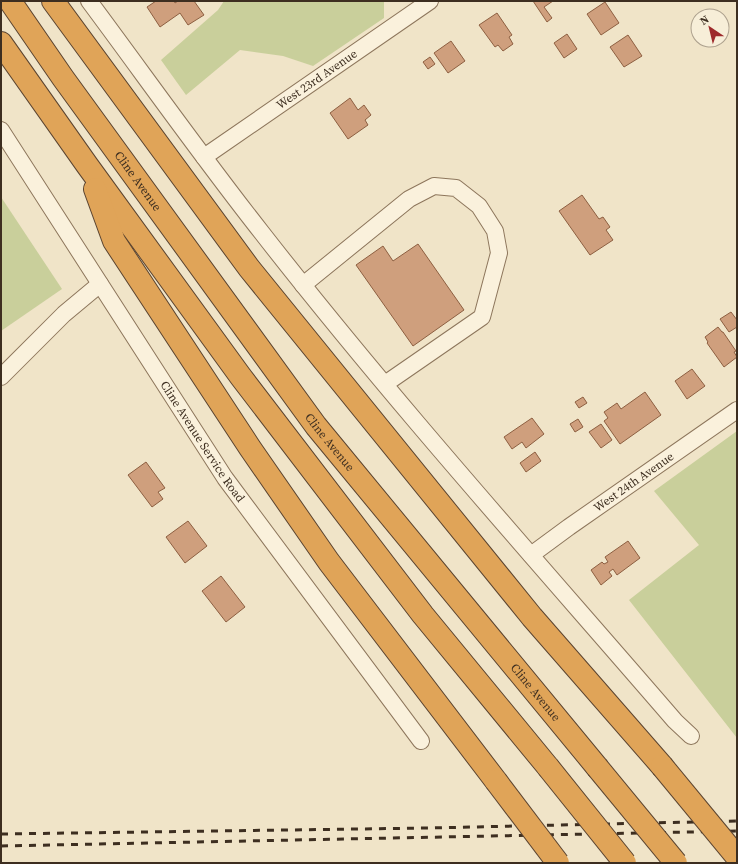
<svg xmlns="http://www.w3.org/2000/svg" width="738" height="864" font-family="'Source Serif 4',serif">
<style>
.green{fill:#c9cf9b}
.building{fill:#cf9f7d;stroke:#8d5f41}
.lines{fill:none;stroke-linecap:round;stroke-linejoin:round}
.minor-casing{stroke:#8d765c;stroke-width:18}
.highway-casing{stroke:#5b4430;stroke-width:24}
.minor{stroke:#faf1dc;stroke-width:16}
.highway{stroke:#e0a458;stroke-width:22}
.rail{stroke:#3d2e20;stroke-width:3;stroke-dasharray:7 7;stroke-linecap:butt}
.highway-bridge-casing{stroke:#5b4430;stroke-width:24;stroke-linecap:butt}
.highway-bridge{stroke:#e0a458;stroke-width:22}
.labels{text-anchor:middle;stroke-width:3.5;stroke-linejoin:round;paint-order:stroke}
.street-label{font-size:12px;fill:#3d2e20;stroke:#f7eed8}
</style>
<rect width="100%" height="100%" fill="#f0e4c8"/>
<g class="green">
<path d="M224,1H384V18L313,66L283,56L240,50L186,95L161,60L218,10Z"/>
<path d="M1,197L62,289L1,331Z"/>
<path d="M737,431V738L629,600L699,545L654,491Z"/>
</g>
<g class="building">
<path d="M156,1H174L175,3L178,1H194L204,15L188,25L180,13L160,27L147,7Z"/>
<path d="M533,1H553L544,7L552,18L547,22Z"/>
<path d="M605,2L619,23L601,35L587,14Z"/>
<path d="M497,13L512,35L509,37L513,44L503,51L498,45L495,47L479,25Z"/>
<path d="M567,34L577,49L564,58L554,43Z"/>
<path d="M628,35L642,56L624,67L610,47Z"/>
<path d="M451,41L465,61L448,73L434,53Z"/>
<path d="M430,57L435,64L428,69L423,62Z"/>
<path d="M350,98L358,110L364,105L371,115L365,120L368,125L348,139L330,113Z"/>
<path d="M582,195L599,219L603,217L610,227L606,230L613,240L590,255L559,211Z"/>
<path d="M418,244L464,310L413,346L356,265L383,246L393,261Z"/>
<path d="M731,312L737,320V327L729,332L720,319Z"/>
<path d="M718,327L722,332H723L736,351L734,352L737,357L724,367L707,343L708,342L705,337Z"/>
<path d="M692,369L705,386L687,399L675,381Z"/>
<path d="M645,392L661,415L620,444L604,421L608,418L604,412L617,403L621,409Z"/>
<path d="M583,397L587,403L579,408L575,402Z"/>
<path d="M532,418L544,434L526,448L522,442L512,449L504,437Z"/>
<path d="M578,419L583,427L575,432L570,424Z"/>
<path d="M601,424L612,440L601,448L589,432Z"/>
<path d="M535,452L541,461L526,472L520,463Z"/>
<path d="M146,462L165,488L158,492L163,499L152,507L128,475Z"/>
<path d="M188,521L207,546L185,563L166,537Z"/>
<path d="M628,541L640,558L617,575L613,569L609,572L612,576L601,585L591,570L602,562L604,564L608,562L605,557Z"/>
<path d="M221,576L245,607L226,622L202,591Z"/>
</g>
<g class="lines">
<defs>
<g id="minor">
<path d="M89,1C147,79 202,157 262,233C393,401 536,560 675,721L691,736"/>
<path id="s1" d="M1,130L225,478L421,741"/>
<path id="s2" d="M204,157L430,1"/>
<path d="M303,285L409,199L434,186L456,188L479,206L495,231L499,253L482,317L385,384"/>
<path d="M1,377L64,314L100,284"/>
<path id="s3" d="M531,555L569,527L737,410"/>
</g>
<g id="highway">
<path id="s4" d="M10,1L63,78L316,426L597,767"/>
<path d="M53,1L249,268L532,617L662,766"/>
<path d="M1,43L87,165L241,377L423,615L548,767"/>
<path d="M95,189L114,241L250,448L329,562L496,781"/>
</g>
</defs>
<use href="#minor" class="minor-casing"/>
<use href="#highway" class="highway-casing"/>
<use href="#minor" class="minor"/>
<use href="#highway" class="highway"/>
<g class="rail">
<path d="M1,834L429,828L737,821"/>
<path d="M1,846L737,831"/>
</g>
<defs>
<g id="highway-bridge">
<path d="M662,766L737,857"/>
<path d="M548,767L625,863"/>
<path d="M597,767L676,863"/>
<path d="M496,781L558,863"/>
</g>
</defs>
<use href="#highway-bridge" class="highway-bridge-casing"/>
<use href="#highway-bridge" class="highway-bridge"/>
</g>
<g class="labels">
<g class="street-label">
<text dy="4" stroke="none"><textPath href="#s2" startOffset="137">West 23rd Avenue</textPath></text>
<text dy="4" stroke="none"><textPath href="#s4" startOffset="221">Cline Avenue</textPath></text>
<text dy="4" stroke="none"><textPath href="#s1" startOffset="371">Cline Avenue Service Road</textPath></text>
<text dy="4" stroke="none"><textPath href="#s4" startOffset="545">Cline Avenue</textPath></text>
<text dy="4" stroke="none"><textPath href="#s3" startOffset="126">West 24th Avenue</textPath></text>
<text dy="4" stroke="none"><textPath href="#s4" startOffset="869">Cline Avenue</textPath></text>
</g>
</g>
<rect width="738" height="864" fill="none" stroke="#3d2e20" stroke-width="4"/>
<g transform="translate(710 28) rotate(325)"><circle r="19" fill="#f7eed8" stroke="#ada18e"/>
<path d="M0-3L7 15L0 10L-7 15Z" fill="#9e2a2b"/>
<text y="-6" font-size="11" font-weight="bold" text-anchor="middle" fill="#3d2e20">N</text>
</g>
</svg>
